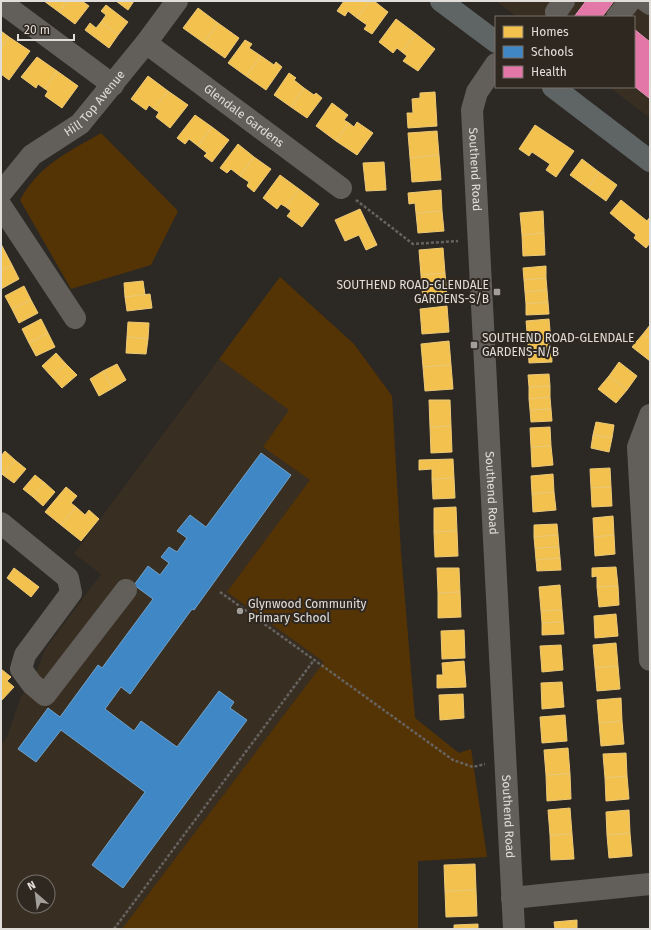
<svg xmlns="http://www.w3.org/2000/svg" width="651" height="930" font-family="'Fira Sans',sans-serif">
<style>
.built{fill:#382e22;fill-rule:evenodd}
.green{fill:#543305}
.homes{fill:#f2c14e;stroke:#edc977}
.schools{fill:#3f88c5;stroke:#70a2cb}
.health{fill:#e377a8;stroke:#e296b6}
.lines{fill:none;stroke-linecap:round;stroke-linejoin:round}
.path{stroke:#666360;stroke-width:2.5;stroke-dasharray:3 2;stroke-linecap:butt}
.minor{stroke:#625f5b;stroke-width:22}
.major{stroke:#5f6465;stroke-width:22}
.poi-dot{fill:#a29e99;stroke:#2f2821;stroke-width:1.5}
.labels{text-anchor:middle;stroke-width:4;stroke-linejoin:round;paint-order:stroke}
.street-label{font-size:12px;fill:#e1ddd8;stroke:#2f2821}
.poi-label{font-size:12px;fill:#e1ddd8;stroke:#2f2821;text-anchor:start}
</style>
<rect width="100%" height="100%" fill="#2c2824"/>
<g class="built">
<path d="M496,1H650V118L609,87H634V17H517Z"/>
<path d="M280,277L354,344L392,396L401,553L415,718L459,753L471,749L487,857L418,861V929H4L1,924V745L7,737L21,696L32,684L45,649L101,574L74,554ZM24,882H48V906H24Z"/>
</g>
<g class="green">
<path d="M101,133L178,211L151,265L71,289L20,200C40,164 67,153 101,133Z"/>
<path d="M280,277L354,344L392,396L401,553L415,718L459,753L471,749L487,857L418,861V929H122L324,662L227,592L310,480L263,447L289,410L219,359Z"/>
</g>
<g class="homes">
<path d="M44,1H68L59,12Z"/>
<path d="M68,1H82L89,6L75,24L59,12Z"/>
<path d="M116,1H134L128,10Z"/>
<path d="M344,1H370L357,18L348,11L345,16L337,11Z"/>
<path d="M370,1H374L388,12L372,34L364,29L367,25L357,18Z"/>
<path d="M106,5L128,22L118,35L101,22L106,15L101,11Z"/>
<path d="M198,8L218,23L204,43L183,28Z"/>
<path d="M396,19L416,34L402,52L397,48L393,53L379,42Z"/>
<path d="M101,22L118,35L109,48L85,30L90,23L96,28Z"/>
<path d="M218,23L239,38L225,58L204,43Z"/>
<path d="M1,31L9,37L1,48Z"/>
<path d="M416,34L435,49L418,71L403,61L407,56L402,52Z"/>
<path d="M9,37L30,51L9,80L1,74V48Z"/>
<path d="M245,40L252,44L249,48L261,56L246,76L228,63Z"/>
<path d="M261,56L274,65L276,62L282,67L266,90L246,76Z"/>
<path d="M37,57L57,71L45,89L38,84L36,88L21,77Z"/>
<path d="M57,71L78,86L62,108L45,96L48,91L45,89Z"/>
<path d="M289,73L296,78L294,80L304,88L291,107L274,95Z"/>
<path d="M148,76L168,91L154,109L149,105L146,110L131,99Z"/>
<path d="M304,88L314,95L316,93L322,98L307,118L291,107Z"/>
<path d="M168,91L188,105L170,128L156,117L159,112L154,109Z"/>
<path d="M435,92L437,126L408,128L407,113H413L412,99L420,98V93Z"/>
<path d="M332,103L348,115L344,120L349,123L336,141L316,126Z"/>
<path d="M195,115L212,127L198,146L189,139L185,144L177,138Z"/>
<path d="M357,122L373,133L357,155L336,141L349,123L354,127Z"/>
<path d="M535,125L574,151L556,177L546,170L550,164L532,152L529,156L519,149Z"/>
<path d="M212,127L229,140L212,162L204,156L207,153L198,146Z"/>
<path d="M437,131L439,155L410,158L408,133Z"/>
<path d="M238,144L254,157L240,176L231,169L227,173L220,168Z"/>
<path d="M439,155L441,180L412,182L410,158Z"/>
<path d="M254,157L271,169L254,192L247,186L249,182L240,176Z"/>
<path d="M582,159L599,172L588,188L570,175Z"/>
<path d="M384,162L386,190L366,191L363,163Z"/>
<path d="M599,172L617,185L606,201L588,188Z"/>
<path d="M280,175L299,189L286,207L281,204L277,209L263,198Z"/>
<path d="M299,189L319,204L302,227L287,216L291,211L286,207Z"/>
<path d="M441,190L442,211L416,213L415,203L409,204L408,193Z"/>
<path d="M621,200L647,221L650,217V243L646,248L634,238L636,235L610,213Z"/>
<path d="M360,209L377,245L366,250L359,235L345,241L335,220Z"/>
<path d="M442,211L444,231L418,233L416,213Z"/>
<path d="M543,211L544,233L522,235L520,213Z"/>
<path d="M544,233L545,255L523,256L522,235Z"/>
<path d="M1,244L12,265L1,271Z"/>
<path d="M443,248L445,273L421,275L419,250Z"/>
<path d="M12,265L19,279L1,289V271Z"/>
<path d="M546,266V278L524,280L523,268Z"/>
<path d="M445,273L447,299L423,301L421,275Z"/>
<path d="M546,278L547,290L525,292L524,280Z"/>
<path d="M143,281L145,295L125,297L124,283Z"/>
<path d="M24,286L31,300L12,309L5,296Z"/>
<path d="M547,290L548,302L526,304L525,292Z"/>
<path d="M150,294L152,308L127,311L125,297Z"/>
<path d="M31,300L38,313L19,323L12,309Z"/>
<path d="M548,302L549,314L526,315V304Z"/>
<path d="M447,306L449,332L422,334L420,309Z"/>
<path d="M41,319L48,333L29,343L22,329Z"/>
<path d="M549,319L551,342L528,343L526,321Z"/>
<path d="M128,322L149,323L148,339L127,337Z"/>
<path d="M650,325V339L643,334Z"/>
<path d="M48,333L55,347L36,356L29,343Z"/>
<path d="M643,334L650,339V361L632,347Z"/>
<path d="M127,337L148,339L146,354L126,353Z"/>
<path d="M449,341L451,365L423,367L421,344Z"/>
<path d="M551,342L552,362L529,363L528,343Z"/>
<path d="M56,353L66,364L52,377L42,366Z"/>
<path d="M619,362L637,376L627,390L609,376Z"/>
<path d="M66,364L77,375L62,388L52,377Z"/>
<path d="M117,364L126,380L113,388L103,371Z"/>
<path d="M451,365L453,389L425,391L423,367Z"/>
<path d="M103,371L113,388L99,396L90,379Z"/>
<path d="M549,374L550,386L529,387L528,375Z"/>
<path d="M609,376L627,390L616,403L598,389Z"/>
<path d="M550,386V397L529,399V387Z"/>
<path d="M550,397L551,409L530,410L529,399Z"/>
<path d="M429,400H450L451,426L430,427Z"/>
<path d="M551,409L552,421L531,422L530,410Z"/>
<path d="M596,422L614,425L612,438L593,435Z"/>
<path d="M451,426L452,452L431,453L430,427Z"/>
<path d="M550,427L551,446L531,447L530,428Z"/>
<path d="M593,435L612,438L609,452L591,448Z"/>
<path d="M551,446L553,465L532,467L531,447Z"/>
<path d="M5,451L15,460L3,475L1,473V456Z"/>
<path d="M453,459L454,478L432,479V469L419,470V460Z"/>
<path d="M15,460L26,469L14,483L3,475Z"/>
<path d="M610,468L611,487L591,488L590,469Z"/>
<path d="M553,474L554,492L532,494L531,476Z"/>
<path d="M35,475L45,483L33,497L23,489Z"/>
<path d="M454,478L455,498L433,499L432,479Z"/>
<path d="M45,483L55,492L43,506L33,497Z"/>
<path d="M66,487L77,496L71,503L76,507L61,525L45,512Z"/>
<path d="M611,487L612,506L592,507L591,488Z"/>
<path d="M554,492L556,510L533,512L532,494Z"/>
<path d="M76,507L85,515L89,510L99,519L81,541L61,525Z"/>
<path d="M456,507L457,531L434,532V508Z"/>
<path d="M613,516L614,535L594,537L593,518Z"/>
<path d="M557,524L558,535L534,537V525Z"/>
<path d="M457,531L458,556L435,557L434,532Z"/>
<path d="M558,535L559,547L535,548L534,537Z"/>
<path d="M614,535L615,554L595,556L594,537Z"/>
<path d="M559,547L560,558L536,560L535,548Z"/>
<path d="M560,558L561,570L537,571L536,560Z"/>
<path d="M616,567L618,586L597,587V576L592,577V568Z"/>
<path d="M14,568L39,587L31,597L7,578Z"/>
<path d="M437,568H459L460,592L438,593Z"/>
<path d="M560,585L562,610L541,611L539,587Z"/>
<path d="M618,586L619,605L599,607L597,587Z"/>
<path d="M460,592L461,617L438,618V593Z"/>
<path d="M562,610L563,622L542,623L541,611Z"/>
<path d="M616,614L618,636L595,638L594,616Z"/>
<path d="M563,622L564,634L542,635V623Z"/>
<path d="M464,630L465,658L442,659L441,631Z"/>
<path d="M616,643L618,666L595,668L593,645Z"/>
<path d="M561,645L563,670L542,672L540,646Z"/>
<path d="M464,661L466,687L437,688V675H443L442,663Z"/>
<path d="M618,666L620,689L597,691L595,668Z"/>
<path d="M1,669L11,677L7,681L14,687L1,701Z"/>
<path d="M562,682L564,707L542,709L541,683Z"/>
<path d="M463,694L464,718L440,720L439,695Z"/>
<path d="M621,698L622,721L599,723L597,700Z"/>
<path d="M565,715L567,741L542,743L540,717Z"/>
<path d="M622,721L624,744L601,746L599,723Z"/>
<path d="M568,748L570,774L546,775L544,750Z"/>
<path d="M626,753L627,776L605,778L603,754Z"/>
<path d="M570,774L571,799L547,801L546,775Z"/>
<path d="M627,776L629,799L606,801L605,778Z"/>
<path d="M570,808L572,834L550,835L548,810Z"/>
<path d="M629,810L630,833L607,835L606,812Z"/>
<path d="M630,833L632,856L609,858L607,835Z"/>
<path d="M572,834L574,859L551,860L550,835Z"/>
<path d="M475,864L476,890L445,891L444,865Z"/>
<path d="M476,890L477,916L446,917L445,891Z"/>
<path d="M577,920V929H555L554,922Z"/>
<path d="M478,924V929H454V925Z"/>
</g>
<path class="schools" d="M261,453L291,475L194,610L192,609L130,694L121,687L105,709L134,731L141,721L177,747L219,691L234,702L230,708L247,720L123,888L92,865L145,792L61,730L36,762L18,749L48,708L60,717L98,665L102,668L153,599L134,585L148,566L160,575L169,563L161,557L169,547L177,552L187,538L177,531L190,515L206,527Z"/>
<g class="health">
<path d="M586,1H614L602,17H574Z"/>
<path d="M634,29L650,42L649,98L634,86Z"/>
</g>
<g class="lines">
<g class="path">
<path d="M356,200L413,244L458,241"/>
<path d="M220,592L453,760L473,767L485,764"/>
<path d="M114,929L314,660"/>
</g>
<g class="minor">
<path d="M646,1L650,4"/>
<path d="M1,2L113,85"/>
<path d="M556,12L564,1"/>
<path d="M617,17L630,1"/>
<path id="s1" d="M146,43L341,188"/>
<path id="s2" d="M496,64L477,92L472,110L514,929"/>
<path id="s3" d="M1,193L32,155L80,124L146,43L177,1"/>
<path d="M1,206L75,318"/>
<path d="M650,415L638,447L650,660"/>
<path d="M1,523L68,578L71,593L25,655L21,669L32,684L45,695L126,590"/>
<path d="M512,898L650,884"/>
</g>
<g class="major">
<path d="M441,1L496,42"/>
<path d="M553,87L650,161"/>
</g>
</g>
<g class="poi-dot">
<rect x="493" y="288" width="8" height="8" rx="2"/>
<rect x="470" y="341" width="8" height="8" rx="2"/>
<circle cx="240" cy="611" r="4"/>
</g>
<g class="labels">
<g class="street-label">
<text dy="4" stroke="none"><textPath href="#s3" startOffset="131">Hill Top Avenue</textPath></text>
<text dy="4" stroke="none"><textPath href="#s1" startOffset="122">Glendale Gardens</textPath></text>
<text dy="4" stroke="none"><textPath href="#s2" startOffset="112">Southend Road</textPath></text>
<text dy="4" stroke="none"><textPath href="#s2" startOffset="436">Southend Road</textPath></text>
<text dy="4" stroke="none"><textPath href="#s2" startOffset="760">Southend Road</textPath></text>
</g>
<g class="poi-label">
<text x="489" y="289" text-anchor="end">SOUTHEND ROAD-GLENDALE<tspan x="489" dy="14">GARDENS-S/B</tspan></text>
<text x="482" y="342">SOUTHEND ROAD-GLENDALE<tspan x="482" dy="14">GARDENS-N/B</tspan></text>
<text x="248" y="608">Glynwood Community<tspan x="248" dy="14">Primary School</tspan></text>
</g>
</g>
<rect width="651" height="930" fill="none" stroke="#e1ddd8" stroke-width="4"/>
<rect x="495" y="16" width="140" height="72" fill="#2f2821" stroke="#76706a"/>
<rect x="503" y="26" width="20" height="12" fill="#f2c14e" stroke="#76706a"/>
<text x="531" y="36" font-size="12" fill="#e1ddd8">Homes</text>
<rect x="503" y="46" width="20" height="12" fill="#3f88c5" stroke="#76706a"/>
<text x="531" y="56" font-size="12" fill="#e1ddd8">Schools</text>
<rect x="503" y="66" width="20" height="12" fill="#e377a8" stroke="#76706a"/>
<text x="531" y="76" font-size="12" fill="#e1ddd8">Health</text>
<g transform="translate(36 894) rotate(332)"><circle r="19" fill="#2f2821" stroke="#76706a"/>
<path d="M0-3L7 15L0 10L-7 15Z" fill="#a29e99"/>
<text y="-6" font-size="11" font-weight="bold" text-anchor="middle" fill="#e1ddd8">N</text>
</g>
<path d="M18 34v6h56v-6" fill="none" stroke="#e1ddd8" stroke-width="2"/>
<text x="24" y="34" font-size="12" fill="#e1ddd8" stroke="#2f2821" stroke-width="3" paint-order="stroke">20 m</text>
</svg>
